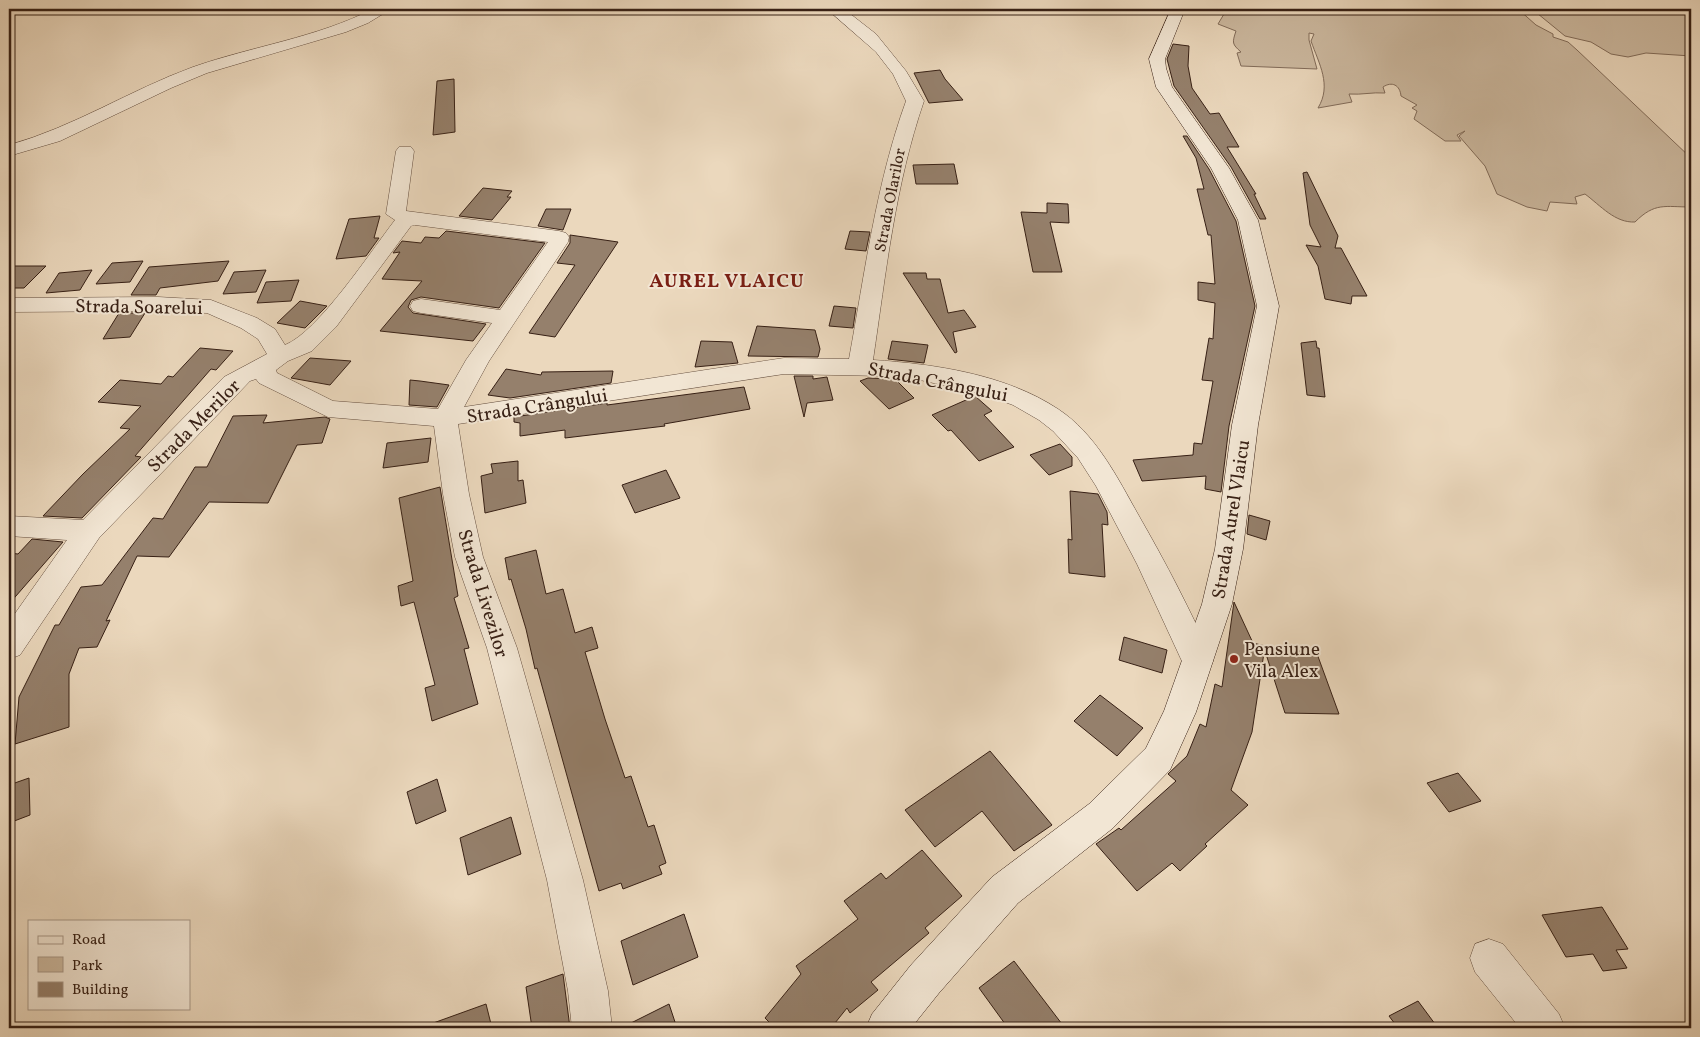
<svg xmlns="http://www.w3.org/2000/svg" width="1700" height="1037" font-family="Vollkorn,serif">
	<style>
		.green { fill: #ccb9a0; stroke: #826c5a }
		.building { fill: #95806c; stroke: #372015 }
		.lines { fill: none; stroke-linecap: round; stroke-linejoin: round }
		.street-casing { stroke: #644e3f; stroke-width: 1 }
		.secondary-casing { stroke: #372015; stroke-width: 1 }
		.street { fill: #f2e6d4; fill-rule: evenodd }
		.secondary { fill: #f2e6d4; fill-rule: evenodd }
		.poi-dot { fill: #8f2418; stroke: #f2e6d4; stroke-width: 2 }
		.labels { text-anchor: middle; stroke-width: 4; stroke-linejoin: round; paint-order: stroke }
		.far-street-label { font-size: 16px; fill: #372015; stroke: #f2e6d4 }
		.street-label { font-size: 19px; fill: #372015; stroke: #f2e6d4 }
		.poi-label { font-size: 19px; fill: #372015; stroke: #f2e6d4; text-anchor: start }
		.far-district-label { font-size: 20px; font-weight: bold; letter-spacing: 1px; fill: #7a1f14; stroke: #f2e6d4 }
	</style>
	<rect width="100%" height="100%" fill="#ebd8bd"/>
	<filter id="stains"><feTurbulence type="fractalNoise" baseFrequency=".004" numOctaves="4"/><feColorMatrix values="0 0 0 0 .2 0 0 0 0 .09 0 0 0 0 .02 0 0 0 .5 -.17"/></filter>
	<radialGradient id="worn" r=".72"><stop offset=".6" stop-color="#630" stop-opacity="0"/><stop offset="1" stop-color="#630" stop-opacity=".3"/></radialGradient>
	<path class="green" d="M1227,9H1518L1536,25L1553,34V37L1568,42L1577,50L1691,158V207C1665,207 1655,202 1635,222C1615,223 1601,206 1585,194L1575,197L1577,204L1550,202L1547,211L1527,207L1497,194L1485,166L1459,136L1465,131L1457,135L1461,141H1445L1414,119L1417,111L1412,108L1417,105L1401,96C1400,85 1392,81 1383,87L1385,93C1372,92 1362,95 1349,94L1352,102L1318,108C1332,85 1319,64 1311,41L1314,34L1309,33V40L1317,69L1241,66L1237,53L1241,52C1232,44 1232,43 1236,31L1218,24Z
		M1532,9H1691V56L1646,53L1628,57L1611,54L1591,42L1565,36Z"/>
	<path class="building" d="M1173,44L1189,46L1188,66L1192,88L1210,114L1219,113L1239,147H1227L1256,194H1254L1266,219H1260L1231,167L1174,86L1167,59Z
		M940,70L945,79L963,100L929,103L914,73Z
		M454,79L455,132L433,135L437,81Z
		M1183,136H1187L1209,169L1236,221L1255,306L1229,426L1221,492L1205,489L1206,476L1142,481L1133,460L1193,455L1194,443L1202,444L1213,381L1202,380L1209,338L1213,339L1215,303L1198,300V282L1215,284L1211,235H1208L1197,189H1204L1196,158Z
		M954,164L958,184H916L913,165Z
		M1307,172L1338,236L1335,248H1341L1367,296H1352L1351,304L1325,299L1318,266L1306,245L1321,247L1310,225L1303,173Z
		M483,188L512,191L507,197H511L492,220L459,216Z
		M1047,203L1068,204L1069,223L1050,222L1062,272H1033L1021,212L1047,213Z
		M546,209H571L563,230L538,226Z
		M380,216L374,238H379L366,256L336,259L349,219Z
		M446,231L545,243L499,308L421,297L411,300L408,307L413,313L486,324L473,341L380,331L422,281L382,279L400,252L393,253L402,241L421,243L425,237L439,238Z
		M850,231L870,232L866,251L845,249Z
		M570,235L618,242L555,337L529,333L575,265L557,263L570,243Z
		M143,261L130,282L96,284L112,263Z
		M229,261L218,281L160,288L156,295H131L149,267Z
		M9,266H46L24,288H9Z
		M92,270L80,290L46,293L59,273Z
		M266,270L256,292L223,294L234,272Z
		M903,273H926L927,279H940L948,313L964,310L976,327L953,332L957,352L955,353Z
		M299,280L291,301L257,303L266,282Z
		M300,301L327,306L305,328L277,323Z
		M834,306L856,308L853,328L829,326Z
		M119,313H145L130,337L103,339Z
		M757,326L815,330L820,349L818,357L748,356Z
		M701,341L732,342L738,363L695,367Z
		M892,341L928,345L924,363L888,359Z
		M1316,341L1317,348H1319L1325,397L1307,395L1301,343Z
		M200,348L233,351L216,370L211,369L135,456L141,457L82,518L43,516L83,474L130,429L120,428L141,406L98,402L120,380L161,384L168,376L173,377Z
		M310,358L351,361L330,385L291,378Z
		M506,369L541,375L542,372L613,371L611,383L510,398L488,395Z
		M794,376H813V379L827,377L833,400L807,403L804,417Z
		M868,378L895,379L914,398L889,409L860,381Z
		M410,380L420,381L449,385L437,407L409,405Z
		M744,387L750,409L664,424L665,426L565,438V430L520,436V423L514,422V417L607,403V405Z
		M975,396L992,411L984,415L1014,447L979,461L951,430L948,431L932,415Z
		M267,415L263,423L325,417L330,419L322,443L297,445L268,503L209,502L169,557L137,556L106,621L110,620L97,647L79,648L69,674V727L15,744L19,697L55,625H59L81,587L102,585L153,518L163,519L195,467H207L233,416Z
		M431,438L428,462L383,468L387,443Z
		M1060,444L1072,457V466L1049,475L1030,455Z
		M518,461V481L523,480L526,503L485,513L481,476L493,473L491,464Z
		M666,470L680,498L635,513L622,485Z
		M440,487L458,596L454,598L469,648L464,649L478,704L432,721L425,688L435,685L414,602L401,606L398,586L413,581L399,498Z
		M1070,491L1098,494L1107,512L1108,525L1102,524L1105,577L1069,573L1068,539L1072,540Z
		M1249,515L1270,521L1266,540L1247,534Z
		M32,539L63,542L9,604V553L18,554Z
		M536,550L546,594L563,589L575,633L592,627L598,648L585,652L605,719L625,778L631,776L648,827L654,825L666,863L659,866L662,874L623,889L621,883L599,891L537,668L535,669L526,629L511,579L509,580L505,558Z
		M1234,602L1253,643L1265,646L1252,732L1231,790L1248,805L1205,844L1207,846L1180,871L1172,863L1137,891L1096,844L1119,828L1121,830L1176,781L1168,774L1187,756L1200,724L1206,727L1215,684L1222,687Z
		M1124,637L1167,650L1162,673L1119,660Z
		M1265,651H1316L1339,714L1285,713Z
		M1100,695L1143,728L1117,756L1074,721Z
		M990,751L1052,825L1014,851L982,811L935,847L905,810Z
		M1458,773L1481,801L1449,812L1427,783Z
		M29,778L30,815L9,823V785Z
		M437,779L446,811L416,824L407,792Z
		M511,817L521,854L468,875L460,838Z
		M922,850L962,896L925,928L929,933L871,982L878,990L850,1013L847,1008L831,1028H775L765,1018L801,974L796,966L858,919L844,901L881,873L886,879Z
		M1602,907L1628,949L1616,950L1627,968L1603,971L1593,954L1566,957L1542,915Z
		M684,914L698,957L633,985L621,941Z
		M1014,961L1065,1028H1008L979,988Z
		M563,974L570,1028H532L526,987Z
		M1418,1001L1438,1028H1398L1389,1016Z
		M486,1004L492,1028H425V1026Z
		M669,1004L677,1028H621Z"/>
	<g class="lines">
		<g class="street-casing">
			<path id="street" d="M373,9H391L368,23L346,32L207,73L171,88L60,141L9,156V145C74,127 130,90 193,67C253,46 316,38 373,9Z
				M827,9H844L876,34L906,71L924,101C895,185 886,273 873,360C934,364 1005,374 1058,409C1096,434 1117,477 1139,516C1166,563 1191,611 1213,661L1208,670L1197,674L1186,670L1137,564L1096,486L1078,458L1053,431L1039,420L1013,405L983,394L920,380L884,376L784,374L458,424L469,494L483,557L517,648L583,880L608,991L612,1028H572L568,991L547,880L487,648L455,557L443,494L434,426L328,417L259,383L256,379L250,381L99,538L20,655L9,659V622L67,540L9,536V516L83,520L224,377L267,354L258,339L241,328L207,313L158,311L9,312V298L158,297L211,300L257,318L275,329L285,345C318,332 371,251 395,220L386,214L396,151L399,147H411L414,151L406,211L559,231L566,233L569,237L568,242L489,361L464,407L784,358L849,359C865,272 876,184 906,101L893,74L876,52ZM415,225L548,242L500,310L421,299L413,301L410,306L413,311L421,313L492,323L466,360L438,409L333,401L277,373L276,370L288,361L312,351L336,327L411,226Z
				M1489,939L1503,944L1559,1014L1565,1028H1520L1475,972L1470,958L1475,944Z"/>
		</g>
		<g class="secondary-casing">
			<path id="secondary" d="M1171,9H1185L1165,59L1166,68L1172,87L1229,168L1258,220L1279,306L1258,425L1243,549L1232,604L1196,712L1170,770L1113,828L1018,903L939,993L911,1028H866L872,1014L911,965L992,877L1089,804L1146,748L1164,711L1202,604L1215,549L1232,425L1257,306L1238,220L1211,168L1156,87L1149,59Z"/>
		</g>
		<use href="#street" class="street"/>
		<use href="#secondary" class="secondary"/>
	</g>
	<circle class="poi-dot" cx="1234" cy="659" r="5"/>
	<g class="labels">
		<g class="far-street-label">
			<text transform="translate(889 200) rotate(-79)" y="6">Strada Olarilor</text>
		</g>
		<g class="street-label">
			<text transform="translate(139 306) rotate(1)" y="7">Strada Soarelui</text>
			<text transform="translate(938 381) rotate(11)" y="7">Strada Crângului</text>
			<text transform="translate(537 405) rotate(-9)" y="7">Strada Crângului</text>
			<text transform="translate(193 425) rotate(-45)" y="7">Strada Merilor</text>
			<text transform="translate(1230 519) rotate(-81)" y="7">Strada Aurel Vlaicu</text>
			<text transform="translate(484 593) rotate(73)" y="7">Strada Livezilor</text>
		</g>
		<g class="poi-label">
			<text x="1244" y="655">Pensiune<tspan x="1244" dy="22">Vila Alex</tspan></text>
		</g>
		<g class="far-district-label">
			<text x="727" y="287">AUREL VLAICU</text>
		</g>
	</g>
	<rect width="1700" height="1037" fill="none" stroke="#ebd8bd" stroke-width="30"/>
	<rect x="10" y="10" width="1680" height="1017" fill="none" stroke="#372015" stroke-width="2.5"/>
	<rect x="15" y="15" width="1670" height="1007" fill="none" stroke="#372015"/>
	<rect x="28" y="920" width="162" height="90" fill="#f2e6d4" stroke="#a79788"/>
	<rect x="38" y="936" width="25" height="8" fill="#f2e6d4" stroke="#a79788"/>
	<text x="72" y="944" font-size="15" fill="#372015">Road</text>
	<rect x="38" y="957" width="25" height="15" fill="#ccb9a0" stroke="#a79788"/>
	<text x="72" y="970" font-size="15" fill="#372015">Park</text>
	<rect x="38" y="982" width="25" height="15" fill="#95806c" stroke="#a79788"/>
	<text x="72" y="994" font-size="15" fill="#372015">Building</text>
	<rect width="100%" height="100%" filter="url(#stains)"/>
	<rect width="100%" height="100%" fill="url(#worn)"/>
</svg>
